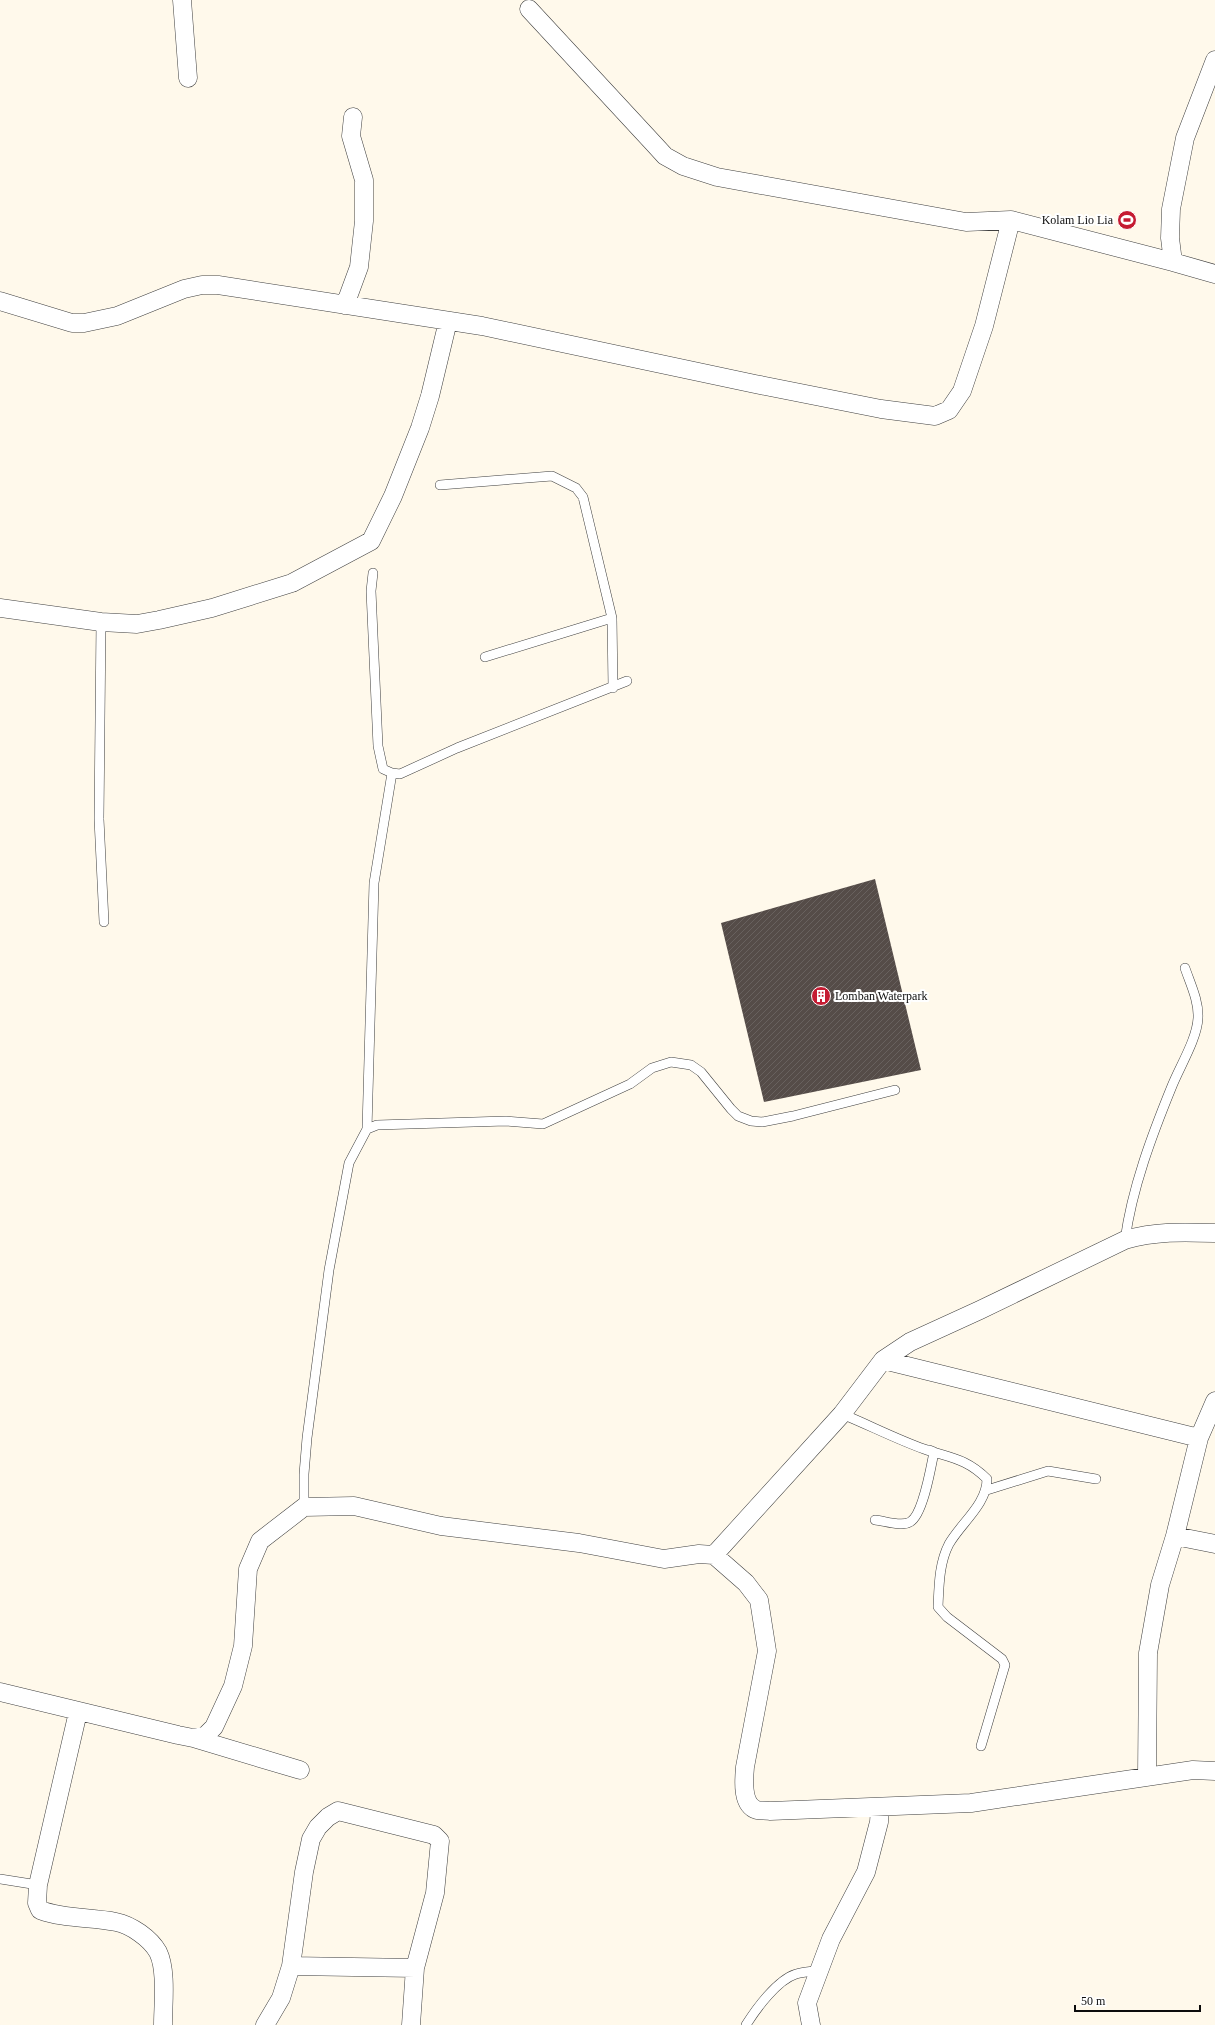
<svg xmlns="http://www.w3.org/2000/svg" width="1215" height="2025" font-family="Georgia,serif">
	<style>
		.building { fill: url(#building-hatch) }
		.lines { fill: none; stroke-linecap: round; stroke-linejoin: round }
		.service-casing { stroke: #3f3f3f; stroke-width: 10 }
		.minor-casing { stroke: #3f3f3f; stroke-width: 19 }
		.service { stroke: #fff; stroke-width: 9 }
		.minor { stroke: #fff; stroke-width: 18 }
		.labels { text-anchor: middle; stroke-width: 4; stroke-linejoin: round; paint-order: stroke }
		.poi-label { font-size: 12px; fill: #0c0c0c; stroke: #fff; text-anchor: end }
	</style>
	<defs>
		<pattern id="building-hatch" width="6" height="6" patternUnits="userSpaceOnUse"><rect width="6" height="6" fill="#554c48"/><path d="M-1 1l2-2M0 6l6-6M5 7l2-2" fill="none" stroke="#68615e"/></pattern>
	</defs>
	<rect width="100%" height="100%" fill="#fff9eb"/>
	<path class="building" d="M875,879L921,1070L764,1102L721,923Z"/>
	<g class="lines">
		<g class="service-casing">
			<path id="service" d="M440,485L552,476L576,488L583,497L612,618L613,688
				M373,573L371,591L378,746L383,769L392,773L400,774L457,748L627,681
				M101,622L99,819L104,922
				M485,657L612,618
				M367,1129L374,883L392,773
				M1125,1240C1132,1188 1152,1135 1172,1086C1180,1066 1197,1039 1198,1018C1199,1001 1190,983 1185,968
				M842,1414C869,1425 896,1439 924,1449C950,1458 966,1458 987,1479C987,1504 961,1523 949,1544C939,1563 939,1586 938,1607L947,1617L1002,1659L1005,1665L981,1746
				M987,1490L1048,1471L1096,1479
				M304,1507V1474L307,1438L329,1270L349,1163L367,1129L377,1125L506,1121L543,1124L630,1084L652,1068L671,1062L691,1065L701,1072L731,1109L738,1116L751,1121L762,1122L793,1116L895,1090
				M875,1520C885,1521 901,1527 910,1522C923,1515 931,1467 934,1452L929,1450
				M0,1879L38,1885
				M746,2025C756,2009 777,1980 796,1974C803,1972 813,1971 821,1970"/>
		</g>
		<g class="minor-casing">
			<path id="minor" d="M182,0L188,78
				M529,9L654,144L665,156L683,166L717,177L966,222L1011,220L1173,262
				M1215,60L1185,138L1171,209L1170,238L1173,262L1215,274
				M0,301L72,323H84L117,316L184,289L202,285H218L482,326L755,384L881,409L935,416L949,410L962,391L984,326L1011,220
				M345,305L359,267L364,221V180L351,136L353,117
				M0,608L101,622L137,624L159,620L212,608L292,583L371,541L393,496L420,428L430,396L448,321
				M883,1360L1199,1438
				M1175,1536L1215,1544
				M714,1555L746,1583L759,1600L767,1651L745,1767C744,1779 741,1805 757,1810C761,1811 765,1810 770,1811L971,1803L1193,1770L1215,1771
				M0,1692L178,1735L193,1738L205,1736L214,1727L233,1686L243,1646L248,1569L260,1541L304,1507L354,1506L441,1526L579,1543L664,1559L699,1554L714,1555L842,1414L883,1360L910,1342L980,1310L1125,1240C1155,1231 1184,1232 1215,1233
				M78,1712L38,1885L37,1903L40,1910C64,1919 91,1917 116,1922C131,1925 150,1938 158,1952C167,1970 163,2005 163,2025
				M193,1738L300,1770
				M1147,1777L1148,1653L1160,1585L1175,1536L1199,1438L1215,1401
				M291,1966L415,1968
				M265,2025L281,1998L291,1966L304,1872L311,1839L318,1827L328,1817L338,1811L434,1835L440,1841L435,1893L415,1968L411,2025
				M811,2025L807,2003L831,1939L866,1872L879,1822L880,1808"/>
		</g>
		<use href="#service" class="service"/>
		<use href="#minor" class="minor"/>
	</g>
	<defs>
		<g id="stadium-disc" transform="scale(1)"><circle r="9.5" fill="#c51b32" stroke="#fff"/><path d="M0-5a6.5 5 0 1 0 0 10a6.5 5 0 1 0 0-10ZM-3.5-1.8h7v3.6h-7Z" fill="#fff"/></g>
		<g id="building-disc" transform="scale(1)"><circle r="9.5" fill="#c51b32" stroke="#fff"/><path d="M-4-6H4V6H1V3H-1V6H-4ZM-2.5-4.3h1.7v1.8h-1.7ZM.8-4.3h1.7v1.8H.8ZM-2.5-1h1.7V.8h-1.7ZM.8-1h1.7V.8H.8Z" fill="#fff"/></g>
	</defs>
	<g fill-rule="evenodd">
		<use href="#stadium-disc" x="1127" y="220"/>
		<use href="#building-disc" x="821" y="996"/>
	</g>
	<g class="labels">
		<g class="poi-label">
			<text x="1113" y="224">Kolam Lio Lia</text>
			<text x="835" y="1000" text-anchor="start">Lomban Waterpark</text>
		</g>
	</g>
	<path d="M1075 2005v6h125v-6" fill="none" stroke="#0c0c0c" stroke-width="2"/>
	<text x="1081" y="2005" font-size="12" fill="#0c0c0c" stroke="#ffffff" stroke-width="3" paint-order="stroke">50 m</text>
</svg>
